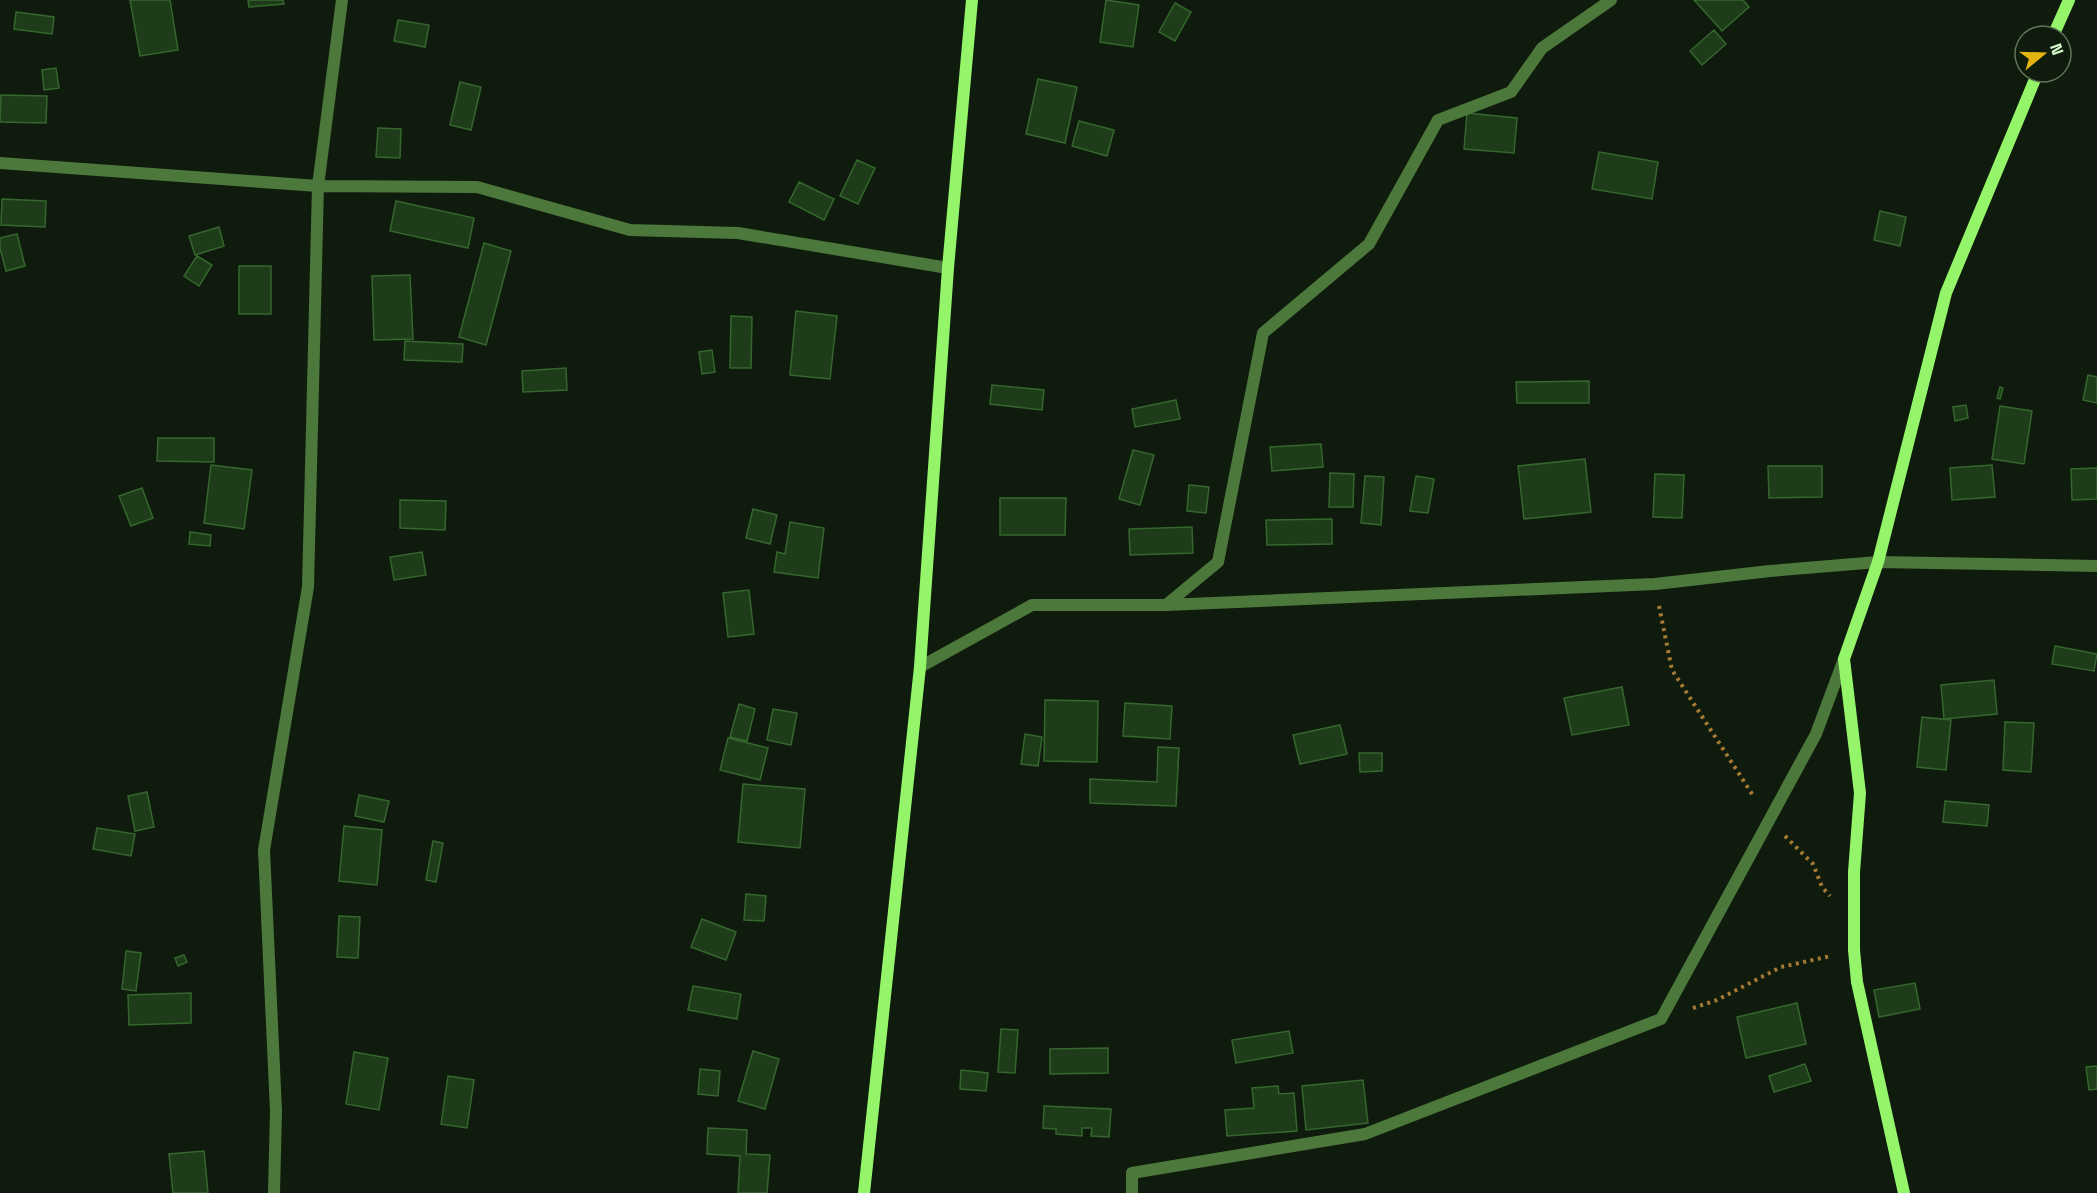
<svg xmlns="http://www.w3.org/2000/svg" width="2097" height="1193" font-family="'Space Grotesk',sans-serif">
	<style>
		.building { fill: #1f3c1a; stroke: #35662e; stroke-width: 1.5 }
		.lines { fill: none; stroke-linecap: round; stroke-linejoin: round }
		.path { stroke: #a67a35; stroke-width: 4; stroke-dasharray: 3 4.5; stroke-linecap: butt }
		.street { stroke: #4d783b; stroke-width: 12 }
		.secondary { stroke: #94f56a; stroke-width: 12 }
	</style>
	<rect width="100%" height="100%" fill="#0f1c0d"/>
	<path class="building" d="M130,0H170L178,50L140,56Z
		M248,0H283L284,4L249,7Z
		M1106,0L1139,5L1133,47L1100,42Z
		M1694,0H1743L1749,7L1722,31Z
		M1175,3L1191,12L1175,41L1159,32Z
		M16,12L54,17L52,34L14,29Z
		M398,20L429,25L425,47L394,41Z
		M1714,30L1726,44L1702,65L1690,51Z
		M56,68L59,88L44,90L42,70Z
		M1038,79L1077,87L1065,143L1026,134Z
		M460,82L481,87L471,130L450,125Z
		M1,95L47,96L46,123L0,122Z
		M1467,113L1517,118L1514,153L1464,149Z
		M1079,121L1114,130L1107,156L1072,146Z
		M378,128L401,129L400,158L376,157Z
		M1599,152L1658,162L1652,199L1592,189Z
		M857,160L875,168L858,204L840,196Z
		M799,182L834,199L824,220L789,202Z
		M2,199L46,201L45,227L1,225Z
		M396,201L474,218L468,248L390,231Z
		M1880,211L1906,217L1900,246L1874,240Z
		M219,227L224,246L195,255L189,236Z
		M17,234L25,266L6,271L0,248V238Z
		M484,243L511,251L486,345L459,337Z
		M197,256L212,265L199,286L184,276Z
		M239,266H271V314H239Z
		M410,275L413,339L374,340L372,276Z
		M796,311L837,316L830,379L790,375Z
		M731,316L752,317L751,368H730Z
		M405,341L463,344L462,362L404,360Z
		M712,350L715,372L702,374L699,352Z
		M566,368L567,390L523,392L522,371Z
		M2088,375L2097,377V403L2083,400Z
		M1589,381V403H1517L1516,382Z
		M992,385L1044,390L1042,410L990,404Z
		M2000,387L2003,388L2000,399L1997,398Z
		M1176,400L1180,419L1135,427L1132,409Z
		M1966,405L1968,418L1955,421L1953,407Z
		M2000,406L2032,411L2024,464L1992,459Z
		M158,438H214V462L157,461Z
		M1321,444L1323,467L1272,471L1270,447Z
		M1133,450L1154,455L1140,505L1119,499Z
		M1585,459L1591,512L1524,519L1518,466Z
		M211,465L252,470L244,529L204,523Z
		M1992,465L1995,497L1952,500L1950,468Z
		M1768,466H1822V497L1769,498Z
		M2097,468V499L2072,500L2071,469Z
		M1330,473L1354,474L1353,507H1329Z
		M1655,474L1684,475L1682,518L1653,517Z
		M1365,476L1384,477L1381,525L1361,523Z
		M1416,476L1434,479L1428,513L1410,511Z
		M1189,485L1209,487L1206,513L1187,511Z
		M142,488L153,518L131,526L119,496Z
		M1000,498H1066L1065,535H1000Z
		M400,500L446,501L445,530L400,528Z
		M753,509L777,515L770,544L746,538Z
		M1332,519V544L1267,545L1266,520Z
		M790,522L824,528L818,578L774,572L777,552L785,554Z
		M1192,527L1193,553L1130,555L1129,529Z
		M190,532L211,535L210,546L189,544Z
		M422,552L426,575L394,580L390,557Z
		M749,590L754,634L728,637L723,593Z
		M2055,646L2097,654L2094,671L2052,664Z
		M1994,680L1997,714L1944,719L1941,685Z
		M1622,687L1629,725L1572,735L1564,698Z
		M1045,700L1098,701L1097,762L1044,761Z
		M1125,703L1172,706L1170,739L1123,736Z
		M739,704L755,709L747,741L730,737Z
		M773,709L797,713L791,745L767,740Z
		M1922,717L1951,720L1946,770L1917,767Z
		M2005,722L2034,723L2031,772L2003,770Z
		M1340,725L1347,754L1300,764L1293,735Z
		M1025,734L1042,737L1038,766L1021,764Z
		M728,738L768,748L760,780L720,770Z
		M1158,747L1179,748L1176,806L1090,803V779L1157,782Z
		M1359,753H1382V771L1360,772Z
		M743,784L805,789L800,848L738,842Z
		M147,792L154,827L135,831L128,796Z
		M359,795L389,801L384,822L355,816Z
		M1945,801L1989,805L1987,826L1943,822Z
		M344,826L382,830L377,885L339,881Z
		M97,828L135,834L131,856L93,849Z
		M433,841L443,843L436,882L426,880Z
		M746,894L766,896L764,921L744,920Z
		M339,916L360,917L358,958L337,957Z
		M702,919L736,932L726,960L691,947Z
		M126,951L141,953L136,991L122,989Z
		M184,955L187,962L178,966L175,958Z
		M1915,983L1920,1009L1879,1017L1874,990Z
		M693,986L741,994L737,1019L688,1010Z
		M191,993V1023L129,1025L128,995Z
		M1797,1003L1806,1044L1746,1058L1737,1017Z
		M1001,1029L1018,1030L1015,1073L998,1072Z
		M1289,1031L1293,1053L1236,1063L1232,1040Z
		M1108,1048V1073L1050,1074V1049Z
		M753,1051L779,1059L765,1109L738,1101Z
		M354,1052L388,1058L379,1110L346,1104Z
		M1805,1064L1811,1081L1774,1092L1769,1076Z
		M2097,1066V1089L2089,1090L2086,1067Z
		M700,1069L720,1071L718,1096L698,1094Z
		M961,1070L988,1073L986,1091L960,1089Z
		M448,1076L474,1080L467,1128L441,1124Z
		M1363,1080L1368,1123L1306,1130L1302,1086Z
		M1278,1086L1279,1094L1294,1093L1297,1131L1227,1136L1225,1110L1254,1108L1252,1088Z
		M1044,1106L1111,1109L1109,1137L1091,1136L1092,1128H1082V1136L1056,1134V1129L1043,1128Z
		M708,1128L747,1130L746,1154L770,1155L767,1193H738L740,1156L707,1154Z
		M204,1151L208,1193H173L169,1154Z"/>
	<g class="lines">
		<path class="path" d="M1659,606L1672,670L1754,797
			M1785,836L1813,864L1822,887L1830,896
			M1693,1008L1717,1000L1781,967L1831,956"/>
		<path class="street" d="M0,163L318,186L477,187L630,230L738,233L948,268
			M1166,605L1218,562L1263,333L1369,244L1438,120L1511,92L1542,48L1611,0
			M920,667L1032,605H1166L1655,584L1770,571L1878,562L2097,566
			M274,1193L276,1111L264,850L308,587L318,186L342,0
			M1132,1193V1173L1365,1134L1661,1019L1816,734L1844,659"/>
		<path class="secondary" d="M2053,36L2069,0
			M864,1193L920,667L948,268L972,0
			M1904,1193L1857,982L1854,950V872L1860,793L1844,659L1878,562L1946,293L2038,72"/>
	</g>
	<g transform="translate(2043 54) rotate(71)"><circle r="28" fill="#0f1c0d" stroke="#5f7559" stroke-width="1.5"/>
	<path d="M0-4.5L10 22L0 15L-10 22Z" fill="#e3b310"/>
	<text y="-9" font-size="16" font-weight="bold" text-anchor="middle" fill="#d6fbcc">N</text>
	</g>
</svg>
